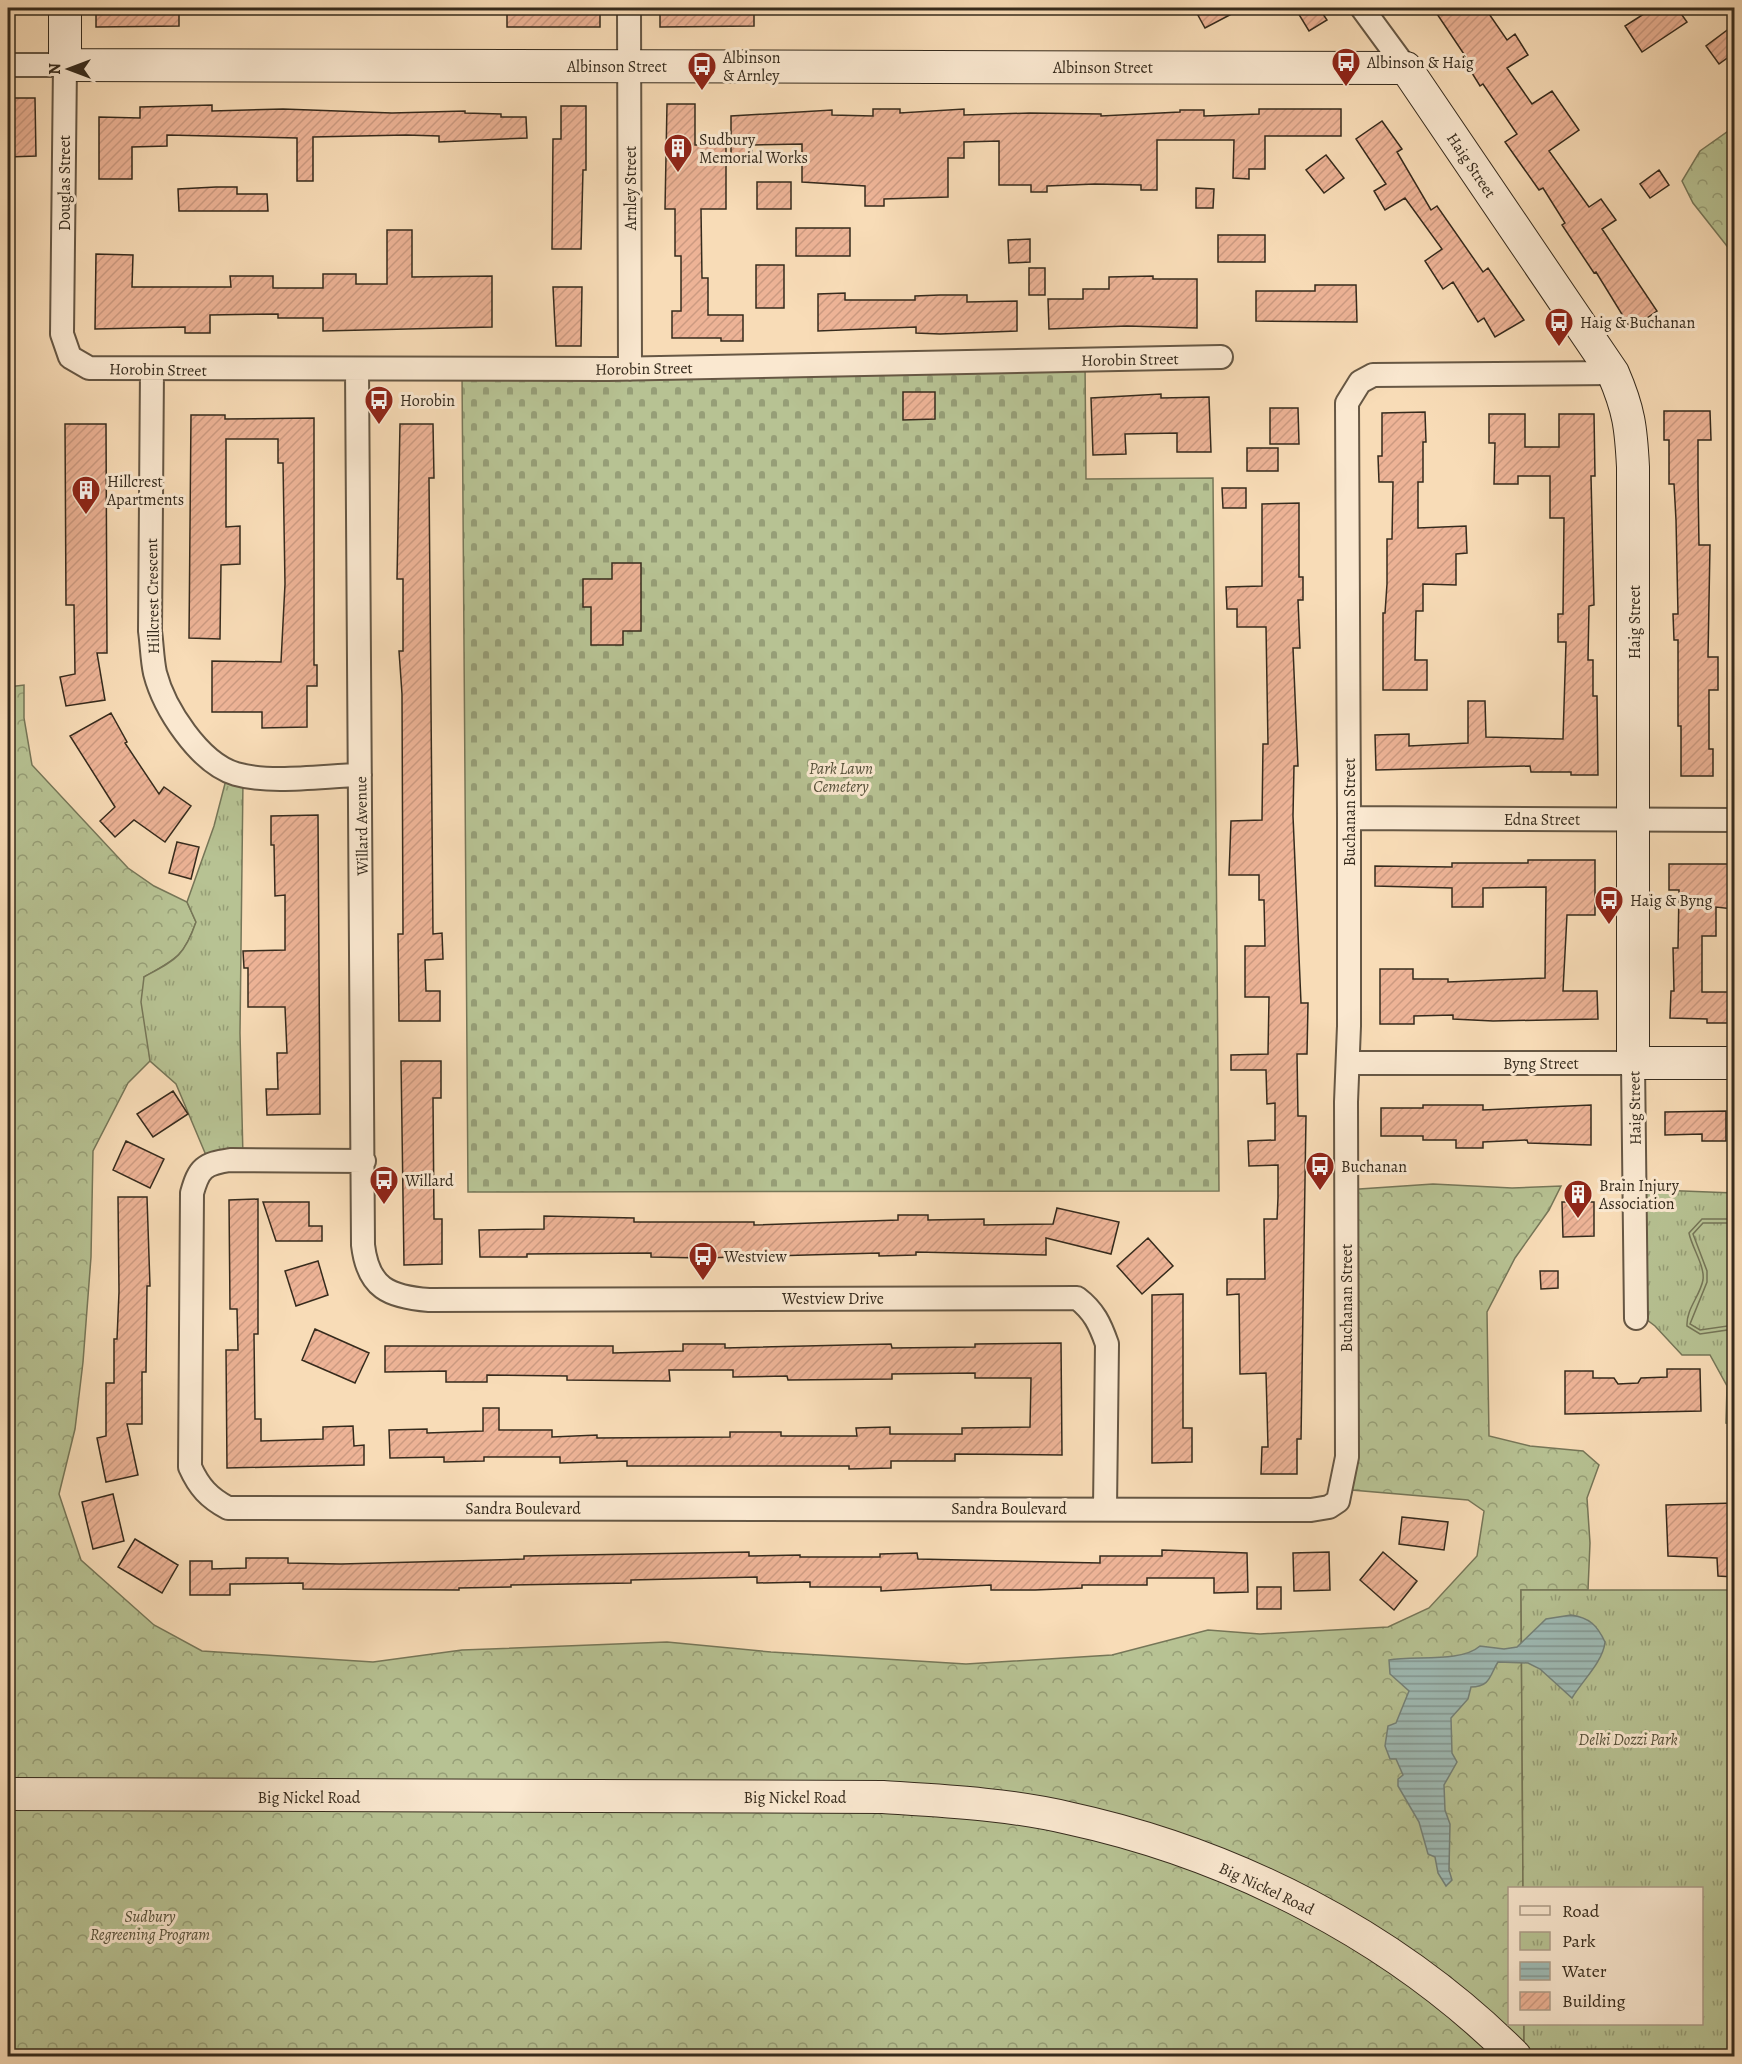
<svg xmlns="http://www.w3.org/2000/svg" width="1742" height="2064" font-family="Alegreya,serif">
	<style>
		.forest { fill: url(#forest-crowns); stroke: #767658; stroke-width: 1.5 }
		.cemetery { fill: url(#cemetery-stones); stroke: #767658; stroke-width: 1.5 }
		.park { fill: url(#park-tufts); stroke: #767658; stroke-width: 1.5 }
		.pitch { fill: #b7c293; stroke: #767658; stroke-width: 1.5 }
		.water { fill: url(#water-rules); stroke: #748178; stroke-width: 1.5 }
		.building { fill: url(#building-hatch); stroke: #362b1d; stroke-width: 1.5 }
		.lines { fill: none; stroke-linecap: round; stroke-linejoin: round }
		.street-casing { stroke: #665744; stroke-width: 26 }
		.secondary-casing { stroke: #362b1d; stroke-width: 34 }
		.street { stroke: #fae8d0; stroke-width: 22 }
		.secondary { stroke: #fae8d0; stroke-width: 32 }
		.labels { text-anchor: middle; stroke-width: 6; stroke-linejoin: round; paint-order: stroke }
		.poi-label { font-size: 16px; fill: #362b1d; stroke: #fae8d0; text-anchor: start }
		.street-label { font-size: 16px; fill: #362b1d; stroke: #fae8d0 }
		.park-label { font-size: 16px; font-style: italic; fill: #56513a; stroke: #fae8d0 }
	</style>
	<defs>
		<pattern id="forest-crowns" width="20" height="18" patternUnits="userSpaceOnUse" patternTransform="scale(1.5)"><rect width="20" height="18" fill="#b7c293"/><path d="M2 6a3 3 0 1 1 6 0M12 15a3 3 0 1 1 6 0" fill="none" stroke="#969e77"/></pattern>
		<pattern id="cemetery-stones" width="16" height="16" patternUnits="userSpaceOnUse" patternTransform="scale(1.5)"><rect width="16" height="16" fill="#b7c293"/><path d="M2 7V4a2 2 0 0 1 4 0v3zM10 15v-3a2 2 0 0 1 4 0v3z" fill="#969e77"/></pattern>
		<pattern id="park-tufts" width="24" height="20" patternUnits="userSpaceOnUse" patternTransform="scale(1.5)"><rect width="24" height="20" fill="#b7c293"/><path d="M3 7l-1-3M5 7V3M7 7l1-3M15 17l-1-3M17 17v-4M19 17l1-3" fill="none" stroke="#969e77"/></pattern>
		<pattern id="water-rules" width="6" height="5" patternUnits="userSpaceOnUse" patternTransform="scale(1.5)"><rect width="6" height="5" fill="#9ebab4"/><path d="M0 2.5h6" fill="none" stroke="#829792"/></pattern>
		<pattern id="building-hatch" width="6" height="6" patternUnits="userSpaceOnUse" patternTransform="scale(1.5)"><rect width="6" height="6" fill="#edb396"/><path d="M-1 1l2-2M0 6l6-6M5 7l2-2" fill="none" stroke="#cc9a81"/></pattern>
	</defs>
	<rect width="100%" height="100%" fill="#f8dcb7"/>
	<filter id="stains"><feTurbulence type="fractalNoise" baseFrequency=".00333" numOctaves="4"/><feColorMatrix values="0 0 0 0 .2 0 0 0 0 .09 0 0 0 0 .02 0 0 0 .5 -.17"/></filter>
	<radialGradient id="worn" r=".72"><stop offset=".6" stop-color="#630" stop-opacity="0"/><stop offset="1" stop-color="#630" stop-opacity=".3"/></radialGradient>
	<path class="forest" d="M1734,127V255L1693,203L1682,181L1700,151Z
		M24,685V718L32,765L128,868L154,886L187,902L196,922C184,957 175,960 144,977L150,1061L128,1083L93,1151L91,1257L83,1362L75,1429L59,1494L81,1560L154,1625L202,1651L373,1662L462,1650L667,1642L771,1652L966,1664L1112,1655L1208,1630L1260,1634L1388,1627L1429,1608L1477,1556L1484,1511L1468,1500L1340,1489L1345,1190L1433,1184L1512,1188L1561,1186L1549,1210L1515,1258L1487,1312L1489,1436L1530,1446L1583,1451L1599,1465L1587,1498L1590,1543L1588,1590H1521L1523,1888H1510V2024H1524V2056H8V687Z"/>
	<path class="cemetery" d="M1085,362L1086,479L1213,478L1219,1191L468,1192L462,371Z"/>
	<path class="park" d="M228,772L243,779L240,1033L243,1157L208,1160L176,1084L150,1061L141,1002L144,977C175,960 184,957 196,922L187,902L214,826Z
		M1632,1189L1734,1193V1424L1726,1423L1727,1386L1710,1355H1682L1655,1326L1642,1316Z
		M1521,1590H1734V2056H1524V2024H1702V1888H1523Z"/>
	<path class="pitch" d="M1702,1219H1734V1223H1703L1693,1234L1707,1271V1282L1690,1324L1700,1330L1734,1325V1329L1700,1334L1687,1326C1686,1309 1700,1296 1703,1280C1705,1266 1692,1248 1689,1233Z"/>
	<path class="water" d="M1571,1615C1590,1618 1597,1625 1605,1642C1603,1662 1582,1681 1572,1698L1540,1669L1528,1663L1498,1662C1490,1674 1491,1687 1471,1687L1468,1699L1451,1718L1452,1753L1457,1762L1444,1785L1445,1810L1450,1824L1449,1870L1452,1880L1446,1886L1438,1873L1435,1857L1428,1854L1419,1822L1398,1786V1779L1403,1775L1396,1759H1390L1385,1746L1388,1726L1396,1723L1409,1691L1390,1674L1389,1660C1413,1655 1461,1663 1480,1646L1504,1649L1517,1647L1546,1619Z"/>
	<path class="building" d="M96,8H179V26L96,27Z
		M507,8H600V27H507Z
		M660,8H754V26L660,27Z
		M1194,8H1243L1205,28Z
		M1295,8H1319L1327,20L1309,31Z
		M1433,8H1485L1507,40L1515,34L1528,55L1507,68L1532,104L1552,91L1579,130L1549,151L1589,207L1601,199L1616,220L1602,229L1657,311L1631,329L1596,272L1594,273L1562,225L1565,223L1543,188L1539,190L1505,142L1517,134L1483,84L1480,86L1467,65L1470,63Z
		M1653,8H1677L1687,22L1642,52L1625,26Z
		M1734,25V53L1719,64L1706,46Z
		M8,98H35L36,156L8,157Z
		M667,104H695V145H726V209H701L702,278H708V315H743V341H721V338H672V311H681V256H675V209H665Z
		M212,105V111L283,109L392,113L465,111V113L501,114V117H526L527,138L439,142V136L406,135L313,137V181H297V138L167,135V146L132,147V179H99V117L140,118V107Z
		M561,106H586V170H583L581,249H552L553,139H561Z
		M873,109H900V113L964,109V115L1030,113L1101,114V116L1180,112V110H1204V116L1259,114V109H1341V136H1265V169H1249V179L1233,178L1234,140H1157V190H1141V185L1095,184L1047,186V192H1031V185H999V141L964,142V158H948V197L884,199V206H865V186L802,182V144L752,145V157H731V116L832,110V115L873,116Z
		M1382,121L1402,149L1397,152L1431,210L1437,206L1483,272L1488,268L1524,320L1495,337L1484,318L1478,322L1453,282L1443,289L1425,261L1442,249L1405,198L1385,210L1374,191L1386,184L1356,139Z
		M1326,155L1344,178L1324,193L1306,170Z
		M1659,170L1669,185L1650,198L1640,184Z
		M757,182H791V209H757Z
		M216,187H237V194H267L268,211H179L178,189Z
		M1196,188L1214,189L1213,208H1196Z
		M796,228H850V256H796Z
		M387,230H412V277L492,276V327L323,331V318H278V314L210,315V333H185V327L95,329L96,254L133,255L132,287H231L230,276H273V288H323V274H356V284H387Z
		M1218,235H1265V262H1218Z
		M1030,239V262L1009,263L1008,240Z
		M756,265H784V308H756Z
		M1029,268H1045V295H1029Z
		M1153,276V279H1197V328L1127,326L1049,329L1048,299H1083V289H1109V277Z
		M1315,285H1356L1357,322L1256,321V291H1315Z
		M553,287H582L581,346H556Z
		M845,293V300H915V296L940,295H967V302L1017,301V331L940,334L916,333V327L818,331V294Z
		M903,392H935V419L903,420Z
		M1161,394V398L1209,397L1211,452H1177V433L1125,434L1126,454L1093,455L1091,398Z
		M1270,408H1298L1299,444H1270Z
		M1664,411H1710L1711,440H1698V484L1699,545H1710L1708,657H1718V690H1709V749H1713V776H1681V726H1678V640H1674L1673,614H1678L1676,520L1674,484H1669V440H1664Z
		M1425,412L1426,442H1423V482H1418V528L1466,526L1467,553L1456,554V585L1423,584V611H1416L1415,660H1427V690H1383V613H1385L1387,584V539H1392L1393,482H1379L1378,456H1382V413Z
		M1489,414H1525V447H1559V414H1594L1595,476H1591L1594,605L1589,606L1588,660H1593V696H1597L1598,775H1571V772H1531L1530,766L1376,770L1375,735L1409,734V746L1468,743V701H1485L1486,737L1563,739L1566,642H1558V614H1563L1564,518H1550V476H1518V484H1494L1495,443H1489Z
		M191,415H225V419L314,418V665H317V686H307V727L262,728V712H212V661L281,662L285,584L283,463H278V439H226V527L240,526V564L221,565L220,639L189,638Z
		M65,424H106L107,653H97L105,700L66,706L60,677L75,674L74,605H66Z
		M400,424H433L434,478H429L433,934L442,933L443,959L425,960L426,991H440V1021H399L398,934H403L402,694L399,651H403V579H397Z
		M1247,448H1278V471H1247Z
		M1222,488H1246V508H1223Z
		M1299,503V577H1303V600H1298L1300,648H1293L1298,766H1294L1293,816L1301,1003H1308L1307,1054H1297L1298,1116H1306L1301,1439H1297V1474H1261L1262,1447H1268L1266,1373L1240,1374L1239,1294L1227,1295V1279H1265L1264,1219H1277L1278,1198V1165L1249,1166L1248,1141L1275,1140V1103L1267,1104L1266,1070H1231V1055L1268,1054L1269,997H1245V946H1265L1264,900H1259V875H1229L1231,821L1262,820L1263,744H1268L1266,627H1237V609H1227L1226,587L1262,586V504Z
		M612,563H641V631H623V645H591V607H583V579H612Z
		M111,713L127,742L125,743L159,794L164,787L191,806L165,842L134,820L115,837L100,821L115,807L70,736Z
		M318,815L320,1114L267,1115L266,1089H278L277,1053H287L285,1007H248V968H244L243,951L285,950V895L275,896L274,845H271V816Z
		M177,842L199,847L191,879L169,873Z
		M1528,860H1595V915H1567L1563,991H1597L1598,1019L1493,1021L1453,1019V1015L1414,1016V1024H1380V969H1413V979H1448V982L1545,978L1546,887L1483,888V907H1452V888L1375,886V866L1452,867V863H1528Z
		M1669,864H1733V909L1716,907V936H1702V992H1734V1023H1707V1019L1670,1018L1671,991H1674L1673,948H1678L1679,890H1669Z
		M401,1061H441V1098H433L434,1219H442V1264L404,1265Z
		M173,1091L188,1114L153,1137L137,1114Z
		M1423,1105H1483V1110L1591,1105V1145L1528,1143L1527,1140L1483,1142V1148H1456V1140H1423V1136H1381V1108H1423Z
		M1726,1111V1141H1702V1134L1665,1135V1112Z
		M126,1141L164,1159L150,1188L113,1170Z
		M118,1197H147L150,1286H147L146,1372H142V1424H127L138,1475L106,1482L97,1438L106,1436V1383H114V1339H117L119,1292Z
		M258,1199V1334H254L255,1419H261V1441L323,1439V1427L353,1426L354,1446L364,1445V1465L227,1468L226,1350H238L237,1309H230L229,1200Z
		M263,1202H309V1226H322V1241H276Z
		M1562,1202H1594V1236L1563,1237Z
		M1057,1208L1119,1222L1111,1254L1046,1238V1255L916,1252V1255L879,1256V1253L702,1258L651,1257V1253L527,1254V1257H480L479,1230L544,1229V1216L634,1218V1222H754V1225L898,1220V1215H928V1220L984,1219V1225L1053,1224Z
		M1148,1238L1173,1266L1142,1294L1117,1266Z
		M318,1261L328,1295L296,1306L285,1271Z
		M1540,1271H1558V1288L1541,1289Z
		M1183,1294V1428H1192V1462L1152,1463V1295Z
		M315,1329L369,1353L355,1383L302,1360Z
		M1061,1343L1062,1455L955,1454V1461H891V1468L849,1469V1466H627V1461L560,1463V1457H484V1461L444,1462V1457L390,1458L389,1430L427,1429V1433L483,1431V1408H499V1430H552V1437L597,1435V1438L730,1437V1432H781V1436H857L856,1428L890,1427V1434H962V1428L1030,1427L1031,1378H975V1373L892,1374V1379L788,1380L787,1376L733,1377V1370H669L670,1381L567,1380V1376L487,1375V1382H446V1371L385,1372V1346H613V1353L683,1351V1344H725V1348L891,1344L892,1348L975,1347V1344Z
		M1667,1369H1700L1701,1411L1565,1414V1371H1593V1378H1614L1618,1384L1638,1383L1641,1378L1667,1377Z
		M113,1494L124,1541L93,1549L82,1502Z
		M1734,1503V1577L1718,1576L1717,1558L1668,1556L1666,1505Z
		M1402,1517L1448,1522L1444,1550L1399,1544Z
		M135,1539L178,1565L162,1593L118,1567Z
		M1162,1550L1247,1553L1248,1592L1214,1593V1578H1147V1585H1082V1588L1035,1590H991V1585L881,1591V1587H810V1582L757,1583V1577L631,1580V1583L511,1585V1587L459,1588V1590L303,1589V1583L230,1584V1595H190V1561H212V1569L246,1568V1558H288V1563L341,1564L524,1559V1556L749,1552V1556L800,1555V1557H880V1554L917,1553L918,1559L1100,1563V1556H1162Z
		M1329,1552L1330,1590L1294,1591L1293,1553Z
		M1383,1552L1417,1581L1394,1610L1360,1580Z
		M1257,1587H1281V1609H1257Z"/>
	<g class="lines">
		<g class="street-casing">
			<path id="street" d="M629,8L630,369
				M1362,8L1406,68
				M8,65H65L62,334L70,357L89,368L608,369L1221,357
				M152,369L150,631C152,645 152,659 155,673C164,708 199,763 236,774C271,784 323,776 360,775
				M357,369L363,1245C368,1288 389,1297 429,1300L1077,1298C1094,1311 1100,1324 1107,1344L1105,1508
				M1349,818L1734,820
				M1348,1063H1633L1636,1318
				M364,1161L230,1160C204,1164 199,1168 192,1193L190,1467C199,1487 209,1498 228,1508L1311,1510L1329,1507L1338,1501L1347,1457L1346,1102L1349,1026V818L1347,403L1360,382L1373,375L1613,373"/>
		</g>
		<g class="secondary-casing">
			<path id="secondary" d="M65,8V65L1406,68L1613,373C1629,410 1631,428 1633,467V1063H1734
				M8,1794L883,1797C945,1801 1008,1804 1068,1818C1234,1854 1395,1936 1515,2056"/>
		</g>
		<use href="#street" class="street"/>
		<use href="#secondary" class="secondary"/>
	</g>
	<defs>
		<g id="bus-pin" transform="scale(1.5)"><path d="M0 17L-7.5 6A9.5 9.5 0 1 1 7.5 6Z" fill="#8f2418" stroke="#fae8d0"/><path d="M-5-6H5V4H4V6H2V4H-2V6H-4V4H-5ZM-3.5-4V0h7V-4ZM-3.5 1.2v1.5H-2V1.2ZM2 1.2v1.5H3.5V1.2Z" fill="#fff"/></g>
		<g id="building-pin" transform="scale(1.5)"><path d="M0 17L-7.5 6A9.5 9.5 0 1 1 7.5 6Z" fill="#8f2418" stroke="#fae8d0"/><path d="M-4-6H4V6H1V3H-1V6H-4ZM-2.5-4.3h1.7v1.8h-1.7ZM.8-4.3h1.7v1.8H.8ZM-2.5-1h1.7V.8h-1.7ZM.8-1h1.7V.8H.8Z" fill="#fff"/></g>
	</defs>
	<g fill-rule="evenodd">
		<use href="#bus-pin" x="1346" y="62"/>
		<use href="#bus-pin" x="702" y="66"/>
		<use href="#building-pin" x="678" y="148"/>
		<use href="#bus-pin" x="1559" y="322"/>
		<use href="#bus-pin" x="379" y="400"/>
		<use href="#building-pin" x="86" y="490"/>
		<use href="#bus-pin" x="1609" y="900"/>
		<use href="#bus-pin" x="1320" y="1166"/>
		<use href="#bus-pin" x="384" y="1180"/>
		<use href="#building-pin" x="1578" y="1194"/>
		<use href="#bus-pin" x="703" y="1256"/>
	</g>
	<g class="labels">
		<g class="poi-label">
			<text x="723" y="63">Albinson<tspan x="723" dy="18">&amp; Arnley</tspan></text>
			<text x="1367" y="68">Albinson &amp; Haig</text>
			<text x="699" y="145">Sudbury<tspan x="699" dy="18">Memorial Works</tspan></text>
			<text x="1580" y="328">Haig &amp; Buchanan</text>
			<text x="400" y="406">Horobin</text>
			<text x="107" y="487">Hillcrest<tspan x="107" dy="18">Apartments</tspan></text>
			<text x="1630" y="906">Haig &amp; Byng</text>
			<text x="1341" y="1172">Buchanan</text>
			<text x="405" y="1186">Willard</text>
			<text x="1599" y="1191">Brain Injury<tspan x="1599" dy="18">Association</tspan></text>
			<text x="724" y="1262">Westview</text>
		</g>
		<g class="street-label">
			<text x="617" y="72">Albinson Street</text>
			<text x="1103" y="73">Albinson Street</text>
			<text transform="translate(1472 165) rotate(56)" y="6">Haig Street</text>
			<text transform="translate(64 183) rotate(-90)" y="6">Douglas Street</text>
			<text transform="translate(630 188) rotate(-90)" y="6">Arnley Street</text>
			<text transform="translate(1130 359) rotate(-1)" y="6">Horobin Street</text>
			<text transform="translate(644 368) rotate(-1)" y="6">Horobin Street</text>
			<text transform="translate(158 369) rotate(1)" y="6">Horobin Street</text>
			<text transform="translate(152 596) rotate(-91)" y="6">Hillcrest Crescent</text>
			<text transform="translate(1634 622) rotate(-90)" y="6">Haig Street</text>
			<text transform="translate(1349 812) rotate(-90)" y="6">Buchanan Street</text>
			<text x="1542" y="825">Edna Street</text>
			<text transform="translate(361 826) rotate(-91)" y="6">Willard Avenue</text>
			<text x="1541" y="1069">Byng Street</text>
			<text transform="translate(1634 1108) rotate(-91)" y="6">Haig Street</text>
			<text x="833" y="1304">Westview Drive</text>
			<text transform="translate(1346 1298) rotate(-90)" y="6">Buchanan Street</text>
			<text x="523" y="1514">Sandra Boulevard</text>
			<text x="1009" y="1514">Sandra Boulevard</text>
			<text x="309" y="1803">Big Nickel Road</text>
			<text x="795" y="1803">Big Nickel Road</text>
			<text transform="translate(1267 1888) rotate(25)" y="6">Big Nickel Road</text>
		</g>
		<g class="park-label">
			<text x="841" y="774">Park Lawn<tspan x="841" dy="18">Cemetery</tspan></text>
			<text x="1628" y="1745">Delki Dozzi Park</text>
			<text x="150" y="1922">Sudbury<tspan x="150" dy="18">Regreening Program</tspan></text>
		</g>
	</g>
	<rect width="1742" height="2064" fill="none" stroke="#f8dcb7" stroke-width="30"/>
	<rect x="9" y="9" width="1724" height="2046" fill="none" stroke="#362b1d" stroke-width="3"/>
	<rect x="15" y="15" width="1712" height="2034" fill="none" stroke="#362b1d" stroke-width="1.5"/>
	<rect x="1508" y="1887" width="195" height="138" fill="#fae8d0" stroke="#ac9c88" stroke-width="1.5"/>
	<rect x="1520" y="1906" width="30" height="9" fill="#fae8d0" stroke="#ac9c88" stroke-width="1.5"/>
	<text x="1562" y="1917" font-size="18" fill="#362b1d">Road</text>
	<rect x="1520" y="1932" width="30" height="18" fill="url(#park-tufts)" stroke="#ac9c88" stroke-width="1.5"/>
	<text x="1562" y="1947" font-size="18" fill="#362b1d">Park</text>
	<rect x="1520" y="1962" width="30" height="18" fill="url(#water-rules)" stroke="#ac9c88" stroke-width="1.5"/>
	<text x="1562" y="1977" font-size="18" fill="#362b1d">Water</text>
	<rect x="1520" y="1992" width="30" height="18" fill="url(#building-hatch)" stroke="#ac9c88" stroke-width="1.5"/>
	<text x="1562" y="2007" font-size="18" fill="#362b1d">Building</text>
	<g transform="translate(69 69) rotate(270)" stroke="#fae8d0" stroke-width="4.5" paint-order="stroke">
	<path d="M0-4.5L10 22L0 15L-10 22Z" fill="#362b1d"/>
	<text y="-9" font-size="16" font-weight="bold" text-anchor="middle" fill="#362b1d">N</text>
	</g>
	<rect width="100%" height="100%" filter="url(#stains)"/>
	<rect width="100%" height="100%" fill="url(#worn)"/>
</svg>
